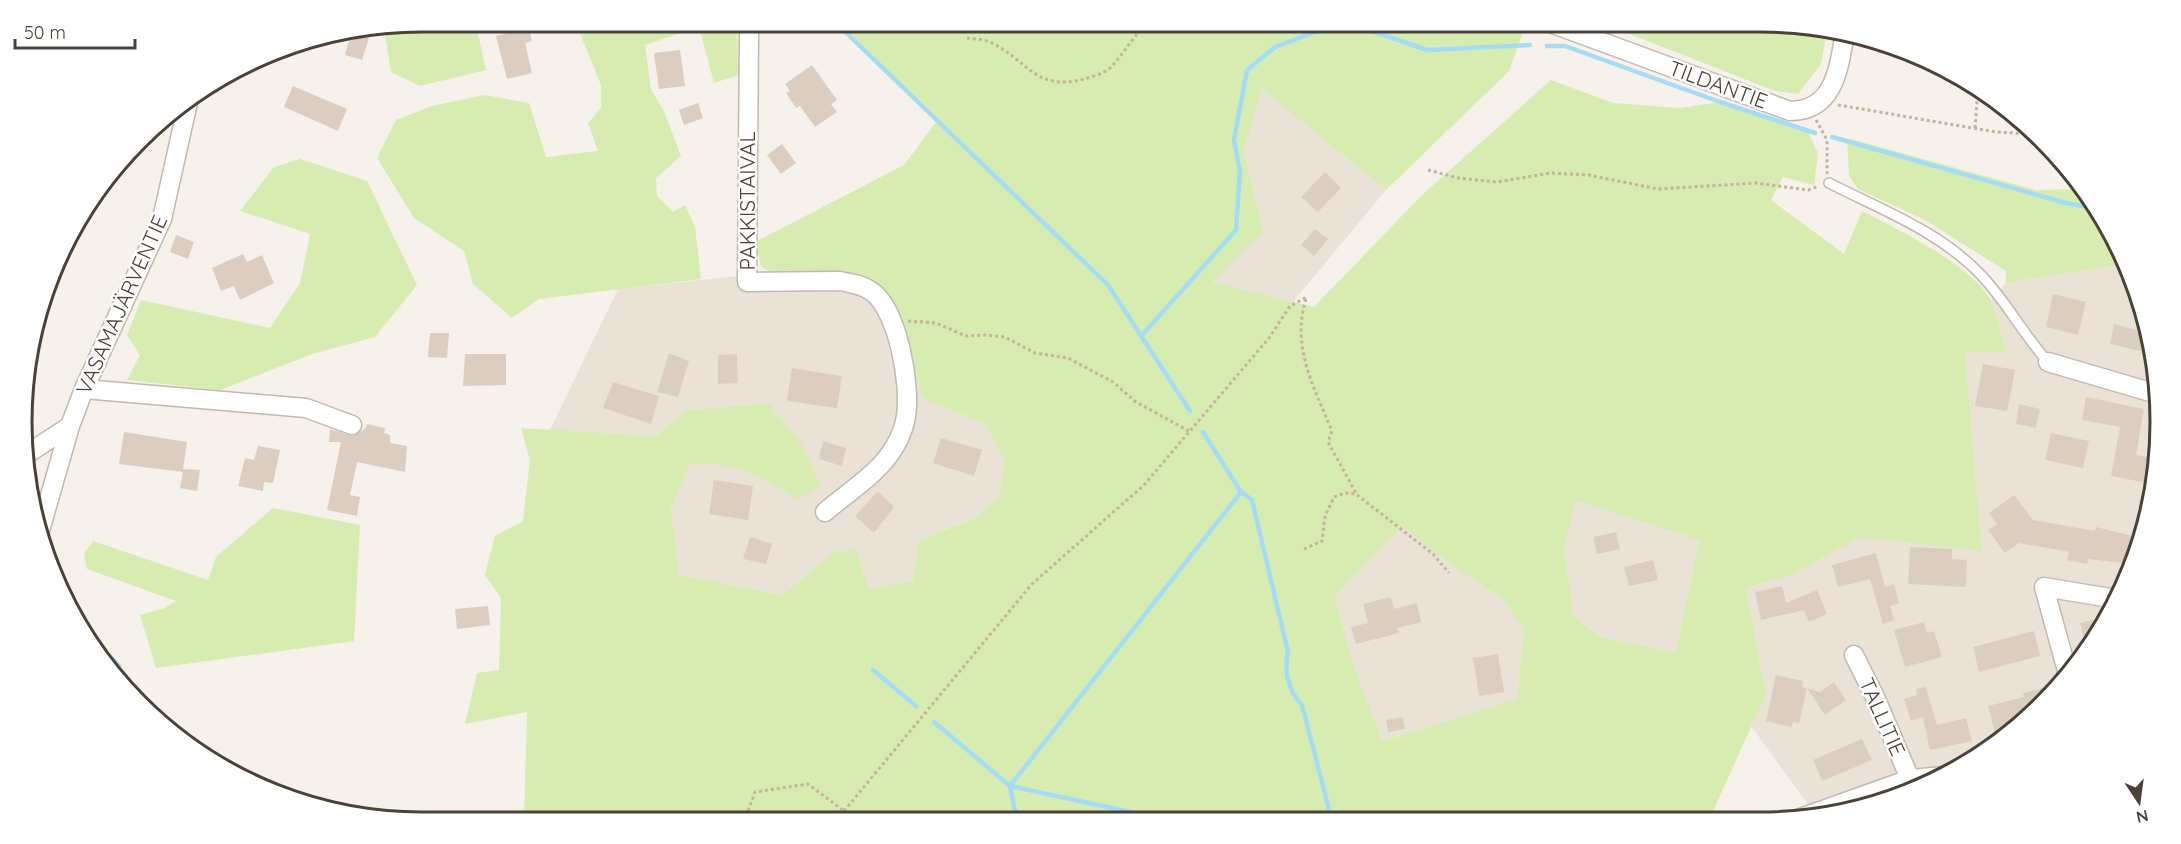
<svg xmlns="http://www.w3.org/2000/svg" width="2181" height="844" font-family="Quicksand,sans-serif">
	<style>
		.residential { fill: #eae2d7 }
		.green { fill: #d7ecb1; fill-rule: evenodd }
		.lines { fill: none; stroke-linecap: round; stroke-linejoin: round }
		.stream { stroke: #a4dcf5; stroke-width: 4.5 }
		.building { fill: #dbcec1 }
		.lane-casing { stroke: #c2b8ab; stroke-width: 12 }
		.street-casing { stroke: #c2b8ab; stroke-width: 21 }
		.path { stroke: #c5b29c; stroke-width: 3; stroke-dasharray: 3 3; stroke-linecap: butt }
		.lane { stroke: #fff; stroke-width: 9 }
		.street { stroke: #fff; stroke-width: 18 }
		.labels { text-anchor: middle; stroke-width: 5; stroke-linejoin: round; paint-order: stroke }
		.street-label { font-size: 21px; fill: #4a4137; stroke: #fff }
		.rim { fill: none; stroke: #4a4137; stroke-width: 3 }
	</style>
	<rect width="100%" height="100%" fill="#f6f1ea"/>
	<path class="residential" d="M1262,88L1386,190L1293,302L1211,282L1263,231L1244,151Z
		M2126,264L2139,293L2157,370L2159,449L2146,526L2106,623L2024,723L1936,782L1815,819L1817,817L1751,726L1766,694L1746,588L1793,574L1860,537L1982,550L1965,352H2005L1991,300L2006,283Z
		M794,270L877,283L905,324L922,398L984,424L1004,459L999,496L976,517L919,540L913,581L869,590L856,550L834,551L783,595L679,575L671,508L690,465L716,463L752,472L797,499L768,403L686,410L656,436L550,430L618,289Z
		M1576,501L1699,540L1676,652L1601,637L1574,617L1564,547Z
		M1402,525L1457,569L1503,599L1524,630L1517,699L1382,741L1351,657L1335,596Z"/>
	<path class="green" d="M422,21H475L486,70L420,86L391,72L385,35L371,29Z
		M575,21H732L737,31L738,75L714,83L699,27L645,45L651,90L663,109L681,156L656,178L657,196L673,212L685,205L695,227L701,279L539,299L512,318L473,284L464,251L414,218L377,158L396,120L432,106L484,95L529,103L546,157L598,151L588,123L601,108V85Z
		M834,21H1527L1509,71L1386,190L1262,89L1244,151L1263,232L1212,282L1314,307L1422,195L1551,80L1613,103L1681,108L1720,102L1806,128L1818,153L1814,185L1783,177L1771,200L1844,254L1862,211C1898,229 1971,265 1990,299C1998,314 2001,335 2006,352H1965L1982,551L1860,537L1793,574L1746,588L1766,694L1709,820L524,823L527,712L465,724L477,673L499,670L501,598L485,575L495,536L523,521L530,460L521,428L656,436L686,410L768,403L801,443L821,486L797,499C758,476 738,461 690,465L671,508L679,575L783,595L834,551L856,550L869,589L913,581L919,540L975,518L999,496L1004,459L984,424L922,398L905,324L877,283L794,270L772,273L761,266L755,242L904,165L937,121ZM1576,501L1699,540L1676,652L1601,637L1574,617L1564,547ZM1402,526L1457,569L1503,599L1524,630L1517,699L1382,741L1351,657L1335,596Z
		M1596,21H1759L1827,30L1821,64L1798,94L1775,91Z
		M1847,138L2036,190L2083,189L2106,222L2126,264L2006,283V271L1925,220L1858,189L1849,176Z
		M300,159L367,181L417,285L375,337L312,354L220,390L127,380L140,355L127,335L141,300L270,328L300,283L310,234L240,211L274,167Z
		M273,508L360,525L354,641L156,668L140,615L165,608L176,601L87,569L84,554L93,541L208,580L216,557Z"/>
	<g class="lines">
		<path class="stream" d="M834,21L1108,285L1190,411
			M1547,46H1565L1720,102L1815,133
			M1832,137L2066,203L2098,209
			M1142,335L1236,230L1240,171L1234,140L1247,70L1275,47L1343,21L1427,50L1530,45
			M1203,432L1241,492L1252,500L1288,652C1284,671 1288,691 1302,705L1332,821
			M81,630L119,666
			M873,670L916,706
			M934,722L1010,786L1172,821
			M1017,822L1010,786L1241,492"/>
	</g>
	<path class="building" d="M527,21L532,41L525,43L532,73L507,79L496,36L508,33L507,26Z
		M351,33L369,38L362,60L345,55Z
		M680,50L685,86L659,89L654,53Z
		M812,65L837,100L831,104L837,112L815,127L800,106L796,108L786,93L790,91L785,84Z
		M293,86L347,109L338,131L284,107Z
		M698,103L703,118L684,125L679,110Z
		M782,144L796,163L781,174L767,155Z
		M1325,172L1341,188L1318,212L1301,197Z
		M1315,229L1328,239L1314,256L1301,245Z
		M176,235L194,242L188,259L170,252Z
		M243,254L247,262L262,255L274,283L240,300L234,286L221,291L212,268Z
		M2053,294L2086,302L2078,335L2046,327Z
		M2141,304L2145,322L2153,354L2110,344L2114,324L2137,330Z
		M430,333H449L447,358L428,357Z
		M669,353L689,361L678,397L657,392Z
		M465,354H506V385L463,386Z
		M737,354L738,383L718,384V355Z
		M1983,364L2015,370L2007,411L1975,406Z
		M792,368L842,376L837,408L787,401Z
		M613,382L659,396L651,424L603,408Z
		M2086,397L2144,409L2136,455L2157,459L2153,484L2111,476L2120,427L2082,420Z
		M2019,404L2040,409L2036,428L2016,424Z
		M367,424L385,428L384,433L390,435V443L407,446L405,472L357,462L350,495L360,497L357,516L327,510L341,442H329L330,429L353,436L366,428Z
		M124,432L187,442L183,469L200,470L197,491L180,488L183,472L119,464Z
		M2051,433L2089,441L2083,468L2045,460Z
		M941,438L982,450L974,476L933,463Z
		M823,441L846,448L842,466L819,459Z
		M258,446L280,450L273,483L264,482L263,491L238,486L245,458L254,460Z
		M714,480L753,486L748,520L709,514Z
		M878,491L894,507L874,533L855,516Z
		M2014,495L2033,520L2095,531L2096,527L2141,538L2130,564L2088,559L2087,564L2067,560L2069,552L2019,543L2005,553L1988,530L1997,524L1989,513Z
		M1616,532L1620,549L1597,554L1593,537Z
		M750,537L772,544L766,564L743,559Z
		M1910,547L1952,549V559L1967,560L1966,587L1908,584Z
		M1876,553L1885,587L1894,584L1899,603L1890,606L1894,620L1883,624L1870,579L1838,587L1832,565Z
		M1653,560L1658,580L1629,586L1624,567Z
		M1782,586L1786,603L1817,590L1827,614L1809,622L1804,610L1761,620L1755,592Z
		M1391,597L1394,609L1417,603L1421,622L1397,628L1399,633L1356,644L1351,627L1368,623L1363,604Z
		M488,606L490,625L457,629L455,609Z
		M2100,618L2102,627L2086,647L2080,623Z
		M1924,622L1927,633L1934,631L1942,657L1905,667L1894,630Z
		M2034,631L2040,656L1979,672L1973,647Z
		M1498,654L1504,692L1479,696L1473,658Z
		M1776,675L1803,681L1802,687L1820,692L1834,682L1846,700L1825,715L1807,688L1799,723L1793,722L1791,727L1766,721Z
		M1926,687L1937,725L1966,718L1972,741L1930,750L1923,717L1911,721L1904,699L1917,695L1916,689Z
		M2043,688L2045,697L2024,723L2007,734L1996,737L1988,706L2024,697L2023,693Z
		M1403,717L1405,729L1388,732L1386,720Z
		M1862,739L1872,760L1822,781L1813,760Z"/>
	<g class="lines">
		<g class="lane-casing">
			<path id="lane" d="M1829,183C1882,210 1939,231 1981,275C2006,301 2023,334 2048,362"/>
		</g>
		<g class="street-casing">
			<path id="street" d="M746,21L749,32L747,282L840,281C851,283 862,285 871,291C898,309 911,385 906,416C905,425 900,438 895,446C880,473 848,492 825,512
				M1545,21L1790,111C1835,111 1839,67 1845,32
				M2048,362L2157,394
				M84,389L306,408L352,425
				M27,454L70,426
				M39,534L70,426L84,389L162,219L189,98
				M1854,655L1876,699L1910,779
				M2067,671L2044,587L2116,599
				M1795,820L1910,779L1945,776"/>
		</g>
		<path class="path" d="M967,38C974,39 983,39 990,42C1028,60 1035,92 1084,79C1094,76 1107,73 1113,65C1125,51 1135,35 1148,21
			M1838,105L1996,132L2035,134
			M1816,120L1827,140V174
			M1975,128L1978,88
			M1428,170L1458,178L1497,182L1550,173L1588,175L1658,189L1756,183L1808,190L1817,187
			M1306,299C1291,347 1314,387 1332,431L1328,442L1356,493
			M908,321L936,323L966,336L985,335L1005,337L1035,353L1068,358L1113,382L1136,402L1189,431
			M1304,549L1322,541L1325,516L1334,497L1345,493L1356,494L1433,554L1449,573
			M844,811L1032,584L1144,485L1269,338L1290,306L1307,297
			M744,822L755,792L808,784L844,811L843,822"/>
		<use href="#lane" class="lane"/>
		<use href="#street" class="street"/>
	</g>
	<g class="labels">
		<g class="street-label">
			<text transform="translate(1718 85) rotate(20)" y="7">TILDANTIE</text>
			<text transform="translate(748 201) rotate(-90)" y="7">PAKKISTAIVAL</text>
			<text transform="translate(122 305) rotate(-66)" y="7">VASAMAJÄRVENTIE</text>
			<text transform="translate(1882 717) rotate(66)" y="7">TALLITIE</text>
		</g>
	</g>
	<path d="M0 0H2181V844H0ZM422 32H1760A390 390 0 0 1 2150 422V422A390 390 0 0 1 1760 812H422A390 390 0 0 1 32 422V422A390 390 0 0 1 422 32Z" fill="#fff" fill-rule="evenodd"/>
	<path class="rim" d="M422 32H1760A390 390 0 0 1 2150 422V422A390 390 0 0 1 1760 812H422A390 390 0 0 1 32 422V422A390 390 0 0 1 422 32Z"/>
	<g transform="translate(2139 802) rotate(167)" stroke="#ffffff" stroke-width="4.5" paint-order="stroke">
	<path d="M0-4.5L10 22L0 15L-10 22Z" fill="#4a4137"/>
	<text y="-9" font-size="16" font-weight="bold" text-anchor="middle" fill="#4a4137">N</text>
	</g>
	<path d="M15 39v9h120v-9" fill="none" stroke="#4a4137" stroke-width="3"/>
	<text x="24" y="39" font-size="18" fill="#4a4137" stroke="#ffffff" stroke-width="4.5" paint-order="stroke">50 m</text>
</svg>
